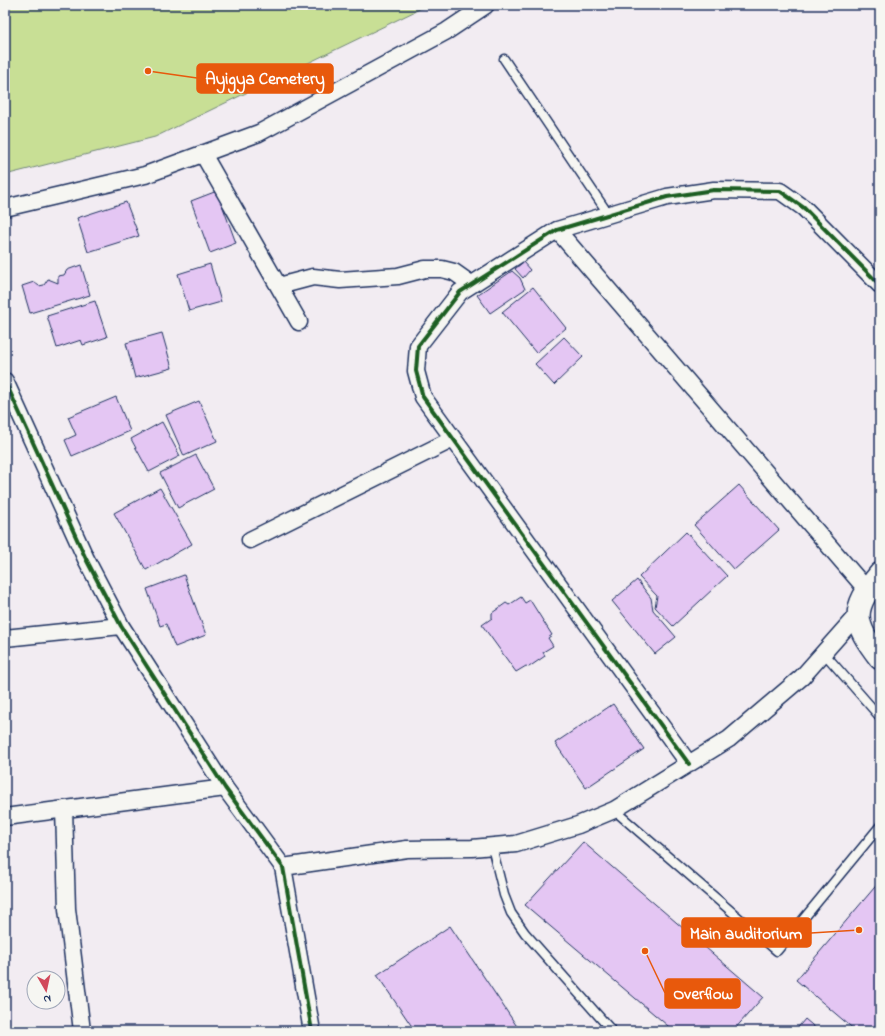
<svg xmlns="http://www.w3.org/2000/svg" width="885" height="1036" font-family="'Indie Flower',sans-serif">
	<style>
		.green { fill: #c8df95; stroke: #72877a }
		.building { fill: #e4c6f3; stroke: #1b2f5e }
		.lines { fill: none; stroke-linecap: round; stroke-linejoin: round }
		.lane-casing { stroke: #1b2f5e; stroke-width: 11 }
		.street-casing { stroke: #1b2f5e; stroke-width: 19 }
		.secondary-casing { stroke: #1b2f5e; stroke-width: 25 }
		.lane { stroke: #f6f6f2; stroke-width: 8 }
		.street { stroke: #f6f6f2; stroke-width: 16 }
		.secondary { stroke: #f6f6f2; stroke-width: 22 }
		.cycleway-casing { stroke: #f6f6f2; stroke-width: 6 }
		.cycleway { stroke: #1b5e20; stroke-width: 4 }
		.leader { fill: none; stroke: #e8590c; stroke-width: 1.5 }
		.callout-dot { fill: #e8590c; stroke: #f6f6f2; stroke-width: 1.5 }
		.callout { fill: #e8590c; stroke: #e8590c; stroke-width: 1.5 }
		.callout-label { font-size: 17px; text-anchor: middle; font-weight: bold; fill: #fff }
	</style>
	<rect width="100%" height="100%" fill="#f2ecf2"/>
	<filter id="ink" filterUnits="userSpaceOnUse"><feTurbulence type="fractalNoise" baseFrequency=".025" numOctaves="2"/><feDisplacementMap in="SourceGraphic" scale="8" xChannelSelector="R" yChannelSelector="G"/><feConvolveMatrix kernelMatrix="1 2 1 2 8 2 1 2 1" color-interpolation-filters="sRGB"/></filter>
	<g filter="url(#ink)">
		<path class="green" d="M5,5H428L155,137L5,175Z"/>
		<path class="building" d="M217,191L236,243L210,253L191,201Z
			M126,202L139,236L88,252L77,218Z
			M523,262L530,270L523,278L515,269Z
			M210,264L221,302L189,311L178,274Z
			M81,265L90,295L30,313L22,286L34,282L39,286L44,285L48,279L58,283V276L64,275L67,270Z
			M512,271L520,278L525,289L490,313L477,295Z
			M533,287L566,328L536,353L502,312Z
			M95,301L107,337L83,345L81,340L57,348L47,316Z
			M162,333L172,368L135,378L126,343Z
			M564,337L583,357L554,385L535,364Z
			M116,397L130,431L72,456L65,440L76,435L68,417Z
			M199,401L217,441L184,456L166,415Z
			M162,422L180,456L149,472L131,439Z
			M196,455L214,489L178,508L160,473Z
			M739,485L779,530L734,570L694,525Z
			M160,488L192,544L146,570L114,513Z
			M686,532L727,576L673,626L655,607L657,596L639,577Z
			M184,575L206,635L175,647L166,624L160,626L147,589Z
			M637,580L651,598L653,610L676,637L655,654L612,601Z
			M521,597L525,603L530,600L552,635L548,638L553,646L543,652L545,656L529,667L526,666L516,672L482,625L492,618V613L506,603L509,605Z
			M613,704L644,749L586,788L555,743Z
			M583,842L763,997L733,1031H674L525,905Z
			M880,881V1031H856L796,980Z
			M450,926L520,1031H415L377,975Z
			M805,1019L819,1031H795Z"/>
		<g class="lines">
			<g class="lane-casing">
				<path id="lane" d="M504,59L609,215
					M824,653L880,717
					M614,810L777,951L880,826
					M492,847L504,895L511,913L525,933L612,1031"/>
			</g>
			<g class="street-casing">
				<path id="street" d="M203,154L299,322
					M5,208L145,175L259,133L447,31L486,5
					M557,230L867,590
					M279,286L313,277L340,280L398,276L425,269H442L454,272L471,284
					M5,381L86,559L121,626L225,788L283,867L312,1031
					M250,540L453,439
					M5,638L121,626
					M689,764L423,397L416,371L418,346L460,292L557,230L667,197L714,190L780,191L804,208L880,285
					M64,809L67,909L82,1031
					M5,817L225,788
					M283,867L407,849L472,848L516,844L578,825L614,810L729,739L802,677L857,615"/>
			</g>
			<g class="secondary-casing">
				<path id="secondary" d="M880,574C850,610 853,623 880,658"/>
			</g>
			<use href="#lane" class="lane"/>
			<use href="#street" class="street"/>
			<use href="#secondary" class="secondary"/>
			<g class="cycleway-casing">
				<path id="cycleway" d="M5,381L86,559L121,626L225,788L283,867L312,1031
					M689,764L423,397L416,371L418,346L460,292L557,230L667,197L714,190L780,191L804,208L880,285"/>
			</g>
			<use href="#cycleway" class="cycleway"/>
		</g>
	</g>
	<path class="leader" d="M148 71L197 78M859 930L811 933M645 951L665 993"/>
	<g class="callout-dot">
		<circle cx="148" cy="71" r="4"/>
		<circle cx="859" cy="930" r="4"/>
		<circle cx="645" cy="951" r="4"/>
	</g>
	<g class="callout">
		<rect x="197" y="64" width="136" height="29" rx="4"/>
		<rect x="682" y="918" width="129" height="29" rx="4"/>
		<rect x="665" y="979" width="75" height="29" rx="4"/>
	</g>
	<g class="callout-label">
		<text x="265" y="84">Ayigya Cemetery</text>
		<text x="746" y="939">Main auditorium</text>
		<text x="703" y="999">Overflow</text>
	</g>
	<rect width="885" height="1036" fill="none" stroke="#f6f6f2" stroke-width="20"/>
	<rect x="10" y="10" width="865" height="1016" fill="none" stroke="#1b2f5e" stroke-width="1.5" filter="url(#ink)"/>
	<g transform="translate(46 990) rotate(171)"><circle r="19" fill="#f6f6f2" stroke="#9ea6b7"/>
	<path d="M0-3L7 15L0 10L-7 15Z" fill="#d1495b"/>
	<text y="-6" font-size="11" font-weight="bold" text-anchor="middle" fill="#1b2f5e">N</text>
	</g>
</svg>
